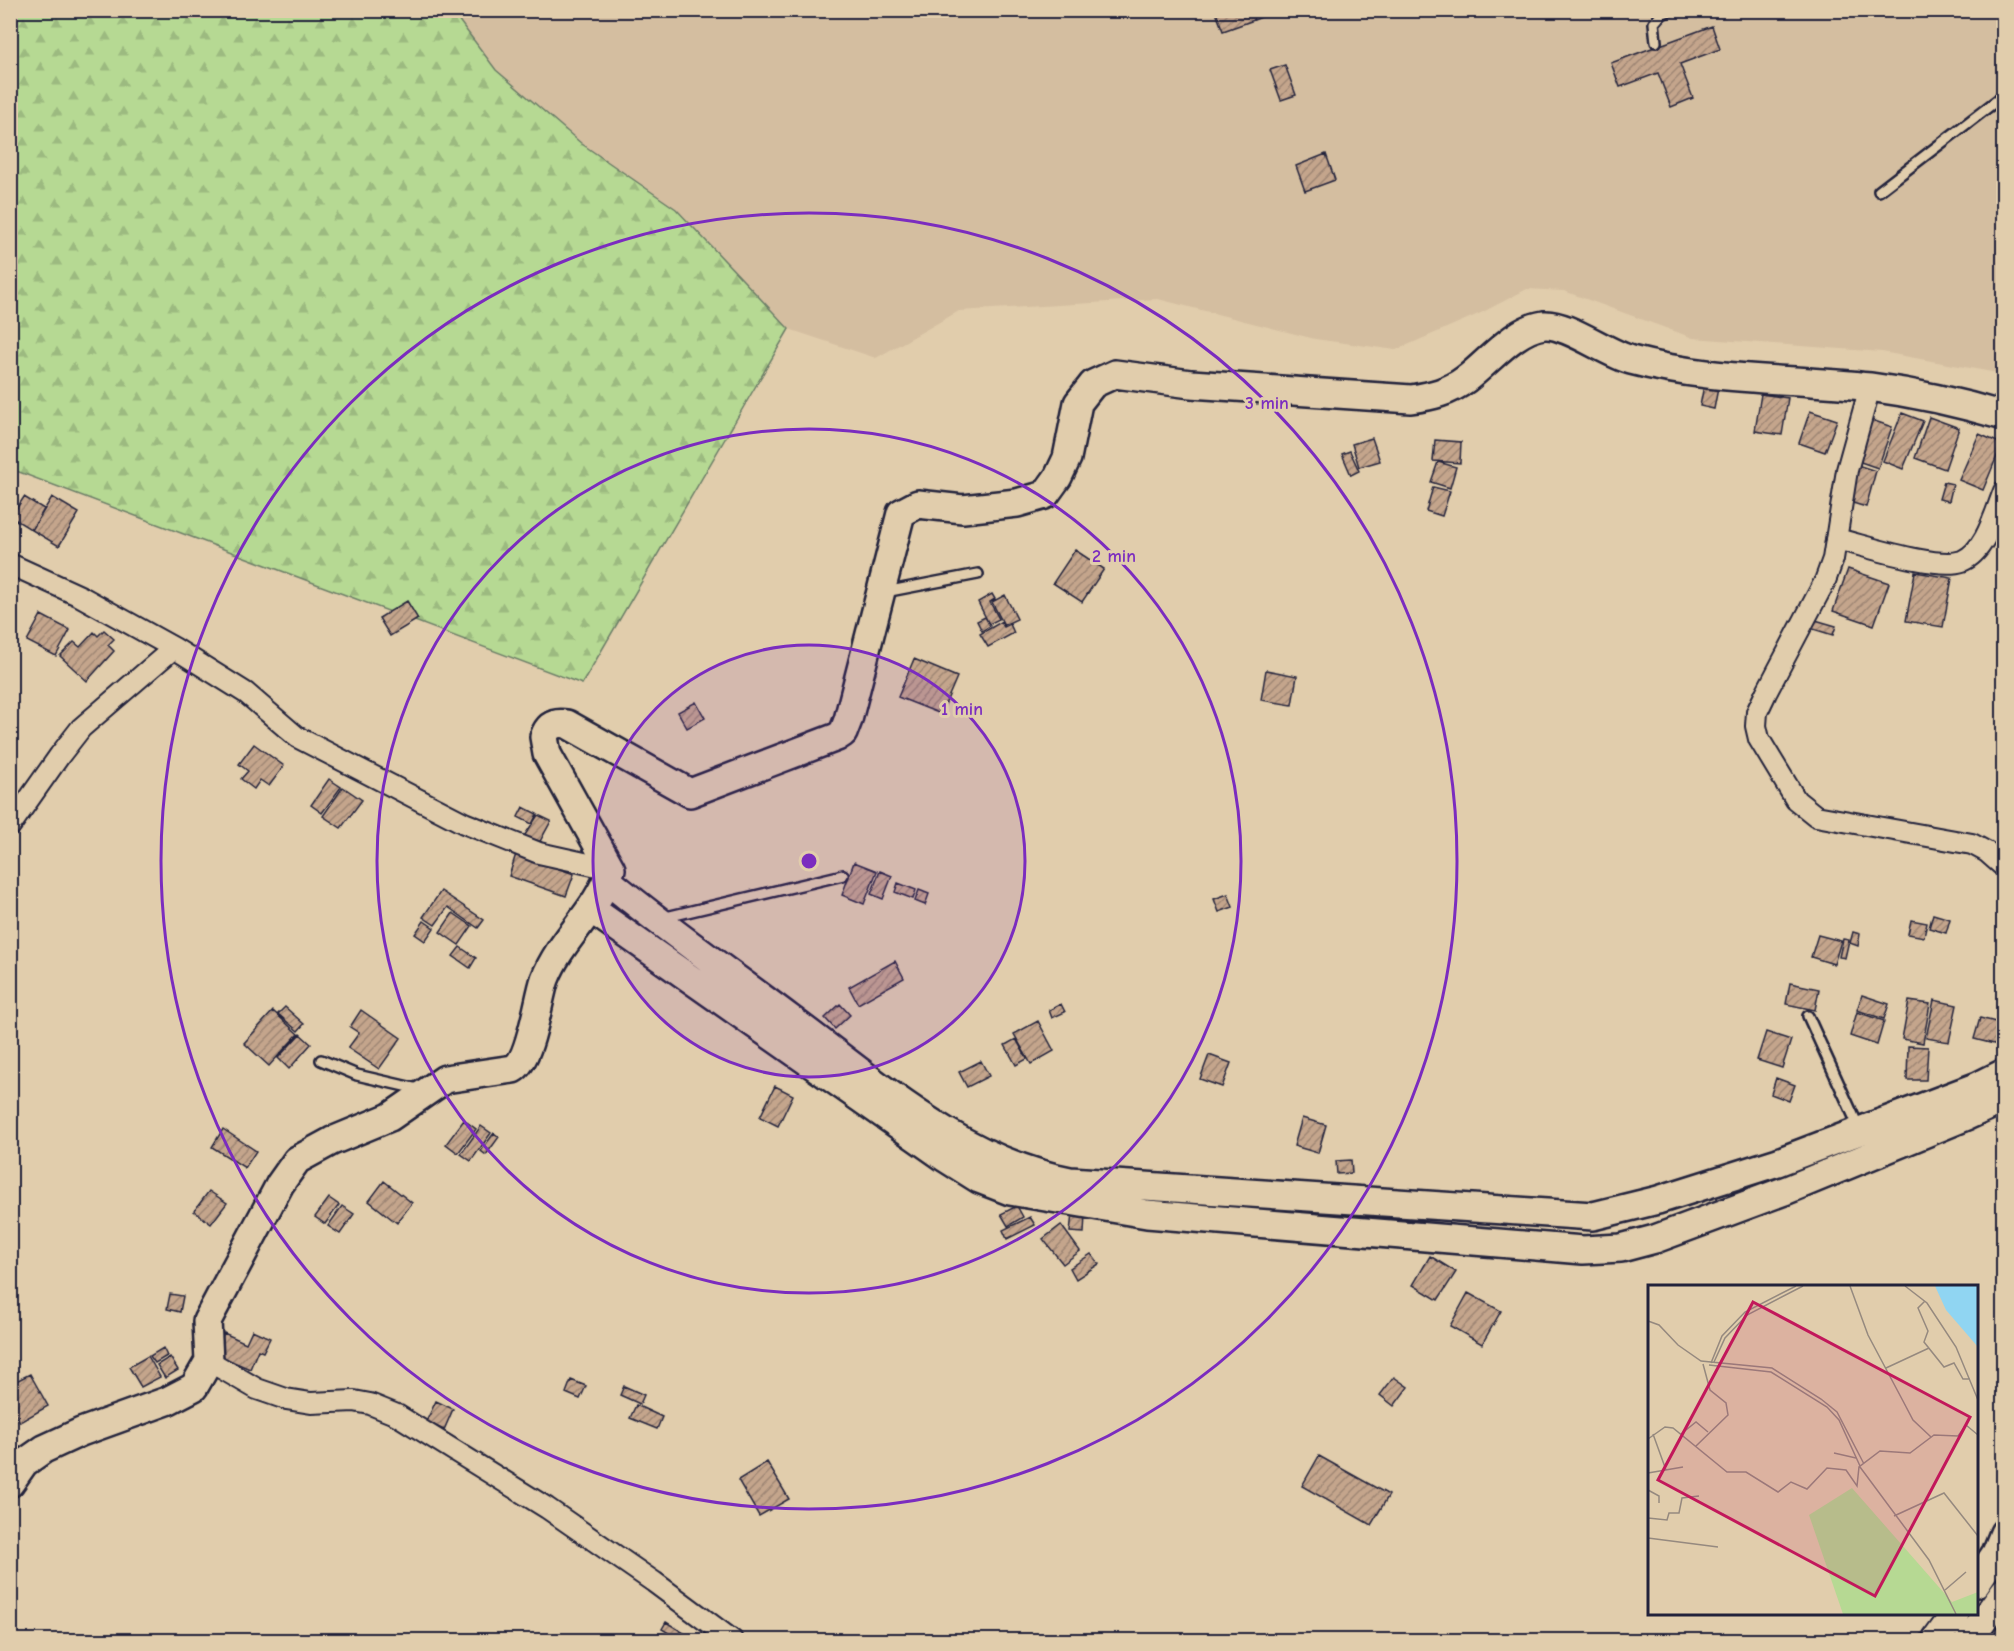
<svg xmlns="http://www.w3.org/2000/svg" width="2014" height="1651" font-family="'Comic Neue',sans-serif">
	<style>
		.built { fill: #d4bea0 }
		.forest { fill: url(#forest-firs); stroke: #6c7e67; stroke-width: 1.5 }
		.building { fill: url(#building-hatch); stroke: #22223b; stroke-width: 1.5 }
		.lines { fill: none; stroke-linecap: round; stroke-linejoin: round }
		.lane-casing { stroke: #22223b; stroke-width: 14 }
		.street-casing { stroke: #22223b; stroke-width: 24 }
		.secondary-casing { stroke: #22223b; stroke-width: 32 }
		.lane { stroke: #e1cdac; stroke-width: 9 }
		.street { stroke: #e1cdac; stroke-width: 20 }
		.secondary { stroke: #e1cdac; stroke-width: 27 }
		.ring { fill: none; stroke: #7b2cbf; stroke-width: 3 }
		.inset-road { fill: none; stroke: #95897f; stroke-width: 1.5 }
		.view { fill: #c2185b; fill-opacity: 0.15; stroke: #c2185b; stroke-width: 3 }
		.inset-edge { fill: none; stroke: #22223b; stroke-width: 3 }
		.centre { fill: #7b2cbf; stroke: #e1cdac; stroke-width: 3 }
		.ring-label { font-size: 18px; text-anchor: middle; font-weight: bold; fill: #7b2cbf; stroke: #e1cdac; stroke-width: 6; stroke-linejoin: round; paint-order: stroke }
	</style>
	<defs>
		<pattern id="forest-firs" width="22" height="20" patternUnits="userSpaceOnUse" patternTransform="scale(1.5)"><rect width="22" height="20" fill="#b6d993"/><path d="M5 1l3.5 6h-7zM16 11l3.5 6h-7z" fill="#9cba80"/></pattern>
		<pattern id="building-hatch" width="6" height="6" patternUnits="userSpaceOnUse" patternTransform="scale(1.5)"><rect width="6" height="6" fill="#c4a58c"/><path d="M-1 1l2-2M0 6l6-6M5 7l2-2" fill="none" stroke="#9f8674"/></pattern>
	</defs>
	<rect width="100%" height="100%" fill="#e1cdac"/>
	<filter id="ink" filterUnits="userSpaceOnUse"><feTurbulence type="fractalNoise" baseFrequency=".0167" numOctaves="2"/><feDisplacementMap in="SourceGraphic" scale="12" xChannelSelector="R" yChannelSelector="G"/><feConvolveMatrix kernelMatrix="1 2 1 2 8 2 1 2 1" color-interpolation-filters="sRGB"/></filter>
	<g filter="url(#ink)">
		<path class="built" d="M452,11H2003V374L1882,352L1693,338L1564,291L1527,289L1483,312L1396,350L1315,339L1158,299L959,311L876,358L789,329L676,209L582,144L496,70Z"/>
		<path class="forest" d="M10,11H452L496,70L582,144L676,209L789,329L582,684L11,469Z"/>
		<path class="building" d="M1215,10H1251L1254,20L1223,31Z
			M1251,10H1279L1254,20Z
			M1712,26L1720,49L1680,64L1693,98L1671,107L1658,73L1620,87L1611,63Z
			M1285,65L1296,95L1281,100L1270,70Z
			M1326,154L1335,180L1305,191L1296,166Z
			M1704,385L1718,388L1714,409L1700,406Z
			M1761,394L1788,398L1782,435L1755,431Z
			M1810,411L1837,420L1825,452L1799,443Z
			M1902,413L1923,421L1903,469L1883,461Z
			M1929,417L1959,428L1945,469L1915,458Z
			M1866,418L1892,427L1878,468L1852,459Z
			M1979,434L2002,444L1983,490L1959,480Z
			M1372,438L1380,461L1359,467L1352,444Z
			M1435,440L1461,442L1460,463L1433,461Z
			M1350,451L1359,471L1351,475L1342,454Z
			M1438,462L1456,467L1450,488L1431,482Z
			M1854,464L1876,471L1866,507L1843,500Z
			M1944,482L1953,484L1949,501L1939,499Z
			M1433,487L1450,491L1442,516L1426,511Z
			M24,497L44,509L32,530L11,517Z
			M52,497L79,513L59,546L32,530Z
			M1075,550L1104,569L1082,602L1053,583Z
			M1848,569L1889,583L1874,625L1833,611Z
			M1915,572L1952,578L1943,627L1906,621Z
			M992,594L995,599L990,602L999,619L989,624L978,602Z
			M1005,595L1017,619L1004,625L992,602Z
			M407,601L418,619L390,636L379,618Z
			M41,615L70,630L56,656L27,641Z
			M985,617L990,626L982,631L977,621Z
			M1812,619L1836,626L1833,635L1810,628Z
			M1001,622L1004,627L1010,624L1014,633L988,647L980,634Z
			M104,630L114,639L108,645L114,651L87,681L60,656L74,642L80,647L94,632L98,636Z
			M914,659L957,677L941,714L898,697Z
			M1266,670L1297,676L1292,705L1261,700Z
			M696,702L705,718L687,728L678,712Z
			M254,744L284,766L269,786L260,780L254,789L241,779L248,771L239,764Z
			M329,779L341,787L322,813L311,805Z
			M343,787L362,800L341,828L323,816Z
			M523,807L537,814L532,824L518,817Z
			M538,815L551,821L538,845L523,838Z
			M516,854L574,874L566,896L509,876Z
			M854,862L877,871L864,904L842,895Z
			M880,871L892,876L883,899L871,894Z
			M898,883L916,890L913,899L895,892Z
			M919,890L929,894L925,905L915,901Z
			M441,891L484,920L478,928L448,907L435,925L423,917Z
			M1228,894L1233,907L1219,912L1214,899Z
			M453,913L472,926L459,945L440,932Z
			M1933,914L1950,919L1946,933L1929,928Z
			M1911,920L1927,923L1924,937L1908,934Z
			M424,921L434,928L425,941L415,934Z
			M1853,932L1860,934L1858,946L1850,943Z
			M1818,935L1841,941L1834,964L1811,957Z
			M1843,939L1849,940L1845,958L1839,957Z
			M460,947L476,958L470,968L453,956Z
			M895,961L904,978L858,1004L849,987Z
			M1790,983L1819,989L1815,1010L1786,1004Z
			M1862,995L1889,1004L1884,1019L1857,1010Z
			M1934,1000L1957,1005L1949,1042L1926,1038Z
			M1909,1001L1930,1004L1923,1043L1902,1039Z
			M840,1004L850,1015L835,1029L825,1018Z
			M1061,1004L1065,1012L1052,1018L1049,1010Z
			M285,1007L304,1024L298,1031L278,1014Z
			M361,1010L401,1038L379,1069L348,1048L359,1033L350,1027Z
			M273,1011L298,1034L269,1066L244,1043Z
			M1857,1012L1884,1021L1877,1045L1850,1036Z
			M1980,1018L2004,1024L2002,1046L1974,1039Z
			M1038,1021L1054,1051L1031,1064L1014,1034Z
			M1766,1032L1791,1040L1782,1068L1757,1060Z
			M300,1034L311,1044L289,1069L278,1058Z
			M1016,1039L1027,1059L1016,1065L1005,1045Z
			M1908,1046L1928,1047L1926,1080H1907Z
			M1209,1055L1231,1063L1222,1087L1200,1079Z
			M981,1061L989,1076L967,1087L959,1072Z
			M1776,1078L1795,1085L1789,1101L1771,1094Z
			M775,1086L793,1095L778,1126L760,1117Z
			M1302,1118L1326,1125L1318,1153L1294,1146Z
			M464,1120L476,1129L458,1153L446,1144Z
			M481,1126L491,1133L471,1161L461,1154Z
			M223,1129L256,1151L245,1168L212,1147Z
			M494,1133L499,1137L486,1155L481,1151Z
			M1351,1160L1352,1173L1337,1174L1336,1161Z
			M384,1181L412,1203L397,1223L369,1201Z
			M209,1191L227,1203L211,1224L194,1211Z
			M329,1198L339,1205L325,1224L315,1217Z
			M342,1206L354,1214L340,1234L328,1226Z
			M1017,1206L1023,1217L1008,1226L1001,1214Z
			M1072,1214L1085,1215L1084,1233L1070,1232Z
			M1030,1217L1035,1225L1007,1239L1003,1230Z
			M1061,1225L1080,1251L1063,1264L1043,1239Z
			M1091,1254L1099,1264L1076,1279L1070,1268Z
			M1430,1256L1456,1272L1438,1300L1413,1285Z
			M1468,1293L1501,1311L1482,1344L1450,1326Z
			M170,1294L183,1296L180,1312L167,1309Z
			M252,1330L270,1338L263,1352L258,1350L250,1369L215,1354L224,1333L246,1343Z
			M163,1348L167,1356L155,1363L150,1356Z
			M148,1356L160,1377L141,1387L129,1367Z
			M170,1357L178,1370L165,1378L157,1365Z
			M30,1374L48,1406L20,1422L10,1404V1384Z
			M1394,1377L1408,1387L1394,1406L1380,1395Z
			M571,1380L586,1386L580,1399L566,1393Z
			M624,1386L644,1395L640,1404L620,1395Z
			M436,1401L453,1409L444,1430L426,1422Z
			M636,1405L662,1417L657,1429L630,1418Z
			M1319,1456L1389,1495L1371,1525L1302,1486Z
			M767,1462L789,1499L759,1516L738,1480Z
			M666,1622L684,1633L680,1640L662,1629Z"/>
		<g class="lines">
			<g class="lane-casing">
				<path id="lane" d="M1656,42L1654,23L1662,14L1671,10
					M1879,191L2004,95
					M885,592L978,574
					M662,918L843,875
					M1808,1016L1859,1128
					M321,1060L357,1075L422,1090"/>
			</g>
			<g class="street-casing">
				<path id="street" d="M1870,387L1847,470L1833,559L1825,581L1766,693L1757,712L1756,726L1759,739L1796,800L1816,816L1972,844L1987,852L2004,867
					M1836,539C1863,545 1937,570 1962,561C1986,551 1995,513 2004,491
					M10,564L80,596L174,648L246,693L297,737L464,823L539,853L611,869
					M10,826L60,755L81,728L174,648
					M209,1361L257,1389L286,1399L311,1403L354,1401L370,1404L397,1415L547,1508L654,1582L732,1640"/>
			</g>
			<g class="secondary-casing">
				<path id="secondary" d="M607,880C666,929 728,972 789,1018C876,1082 961,1161 1070,1181L1593,1216L1658,1200L1778,1162L1978,1086L2004,1073
					M591,909L944,1157L979,1179L1010,1191L1147,1214L1583,1250L1621,1248L1655,1239L1787,1190L1967,1116L2004,1099
					M10,1483L24,1463L44,1449L81,1432L167,1401L194,1387L209,1361L207,1321L280,1184L297,1160L332,1141L390,1117L445,1079L513,1069C531,1060 538,999 545,979C561,938 598,911 611,869L547,754L544,737C548,725 555,722 567,724L690,793L837,737L843,733L848,720L901,513L918,504L963,509L1017,503L1045,495L1058,477L1067,458L1078,403L1093,384L1115,374L1191,384L1411,399C1432,396 1449,392 1466,379C1489,362 1514,329 1544,325C1566,323 1606,353 1631,360C1709,381 1791,378 1870,387C1916,393 1960,403 2004,416
					M1976,1583L1996,1553L2004,1533
					M1936,1640L1955,1614
					M1969,1640L2004,1592"/>
			</g>
			<use href="#lane" class="lane"/>
			<use href="#street" class="street"/>
			<use href="#secondary" class="secondary"/>
		</g>
	</g>
	<circle cx="809" cy="861" r="216" fill="#7b2cbf" fill-opacity=".12"/>
	<g class="ring">
		<circle cx="809" cy="861" r="216"/>
		<circle cx="809" cy="861" r="432"/>
		<circle cx="809" cy="861" r="648"/>
	</g>
	<g transform="translate(1648 1285)">
		<rect width="330" height="330" fill="#e1cdac"/>
		<path d="M204,203L304,317L330,307V329H195L161,230Z" fill="#b6d993"/>
		<path d="M287,1H330V62L298,25Z" fill="#90d5f2"/>
		<path class="inset-road" d="M202,1L220,50L255,116L265,135L283,152M257,1L279,18L308,62L330,115M277,16L270,23L280,46L276,57L296,82L306,78L315,94H322M0,36L11,40L30,60L53,76L124,83L173,114L189,127L216,179M66,77L77,53L99,30L155,1M63,78L74,51L97,27L148,1M61,80L123,87L179,122L191,135L212,181M238,83L281,63M5,149L18,185M33,149L48,137L60,147M0,154L17,142L25,143L79,187H98L130,207L143,197L159,204L179,183L198,185L209,201L211,182L232,166L262,168L286,150L310,151L318,140L330,150M48,161L80,130L78,118L62,105L55,79M186,168L208,173M212,182L281,275L308,329M0,188L35,182M0,205L11,211V218M246,231L296,208L330,251M0,233L19,235L21,228H31L34,213L51,211M0,253L70,262M297,305L318,287"/>
		<path class="view" d="M105,17L322,132L227,311L10,195Z"/>
		<rect width="330" height="330" class="inset-edge"/>
	</g>
	<circle cx="809" cy="861" r="9" class="centre"/>
	<g class="ring-label">
		<text x="1267" y="409">3 min</text>
		<text x="1114" y="562">2 min</text>
		<text x="962" y="715">1 min</text>
	</g>
	<rect width="2014" height="1651" fill="none" stroke="#e1cdac" stroke-width="36"/>
	<rect x="18" y="18" width="1978" height="1615" fill="none" stroke="#22223b" stroke-width="2" filter="url(#ink)"/>
</svg>
